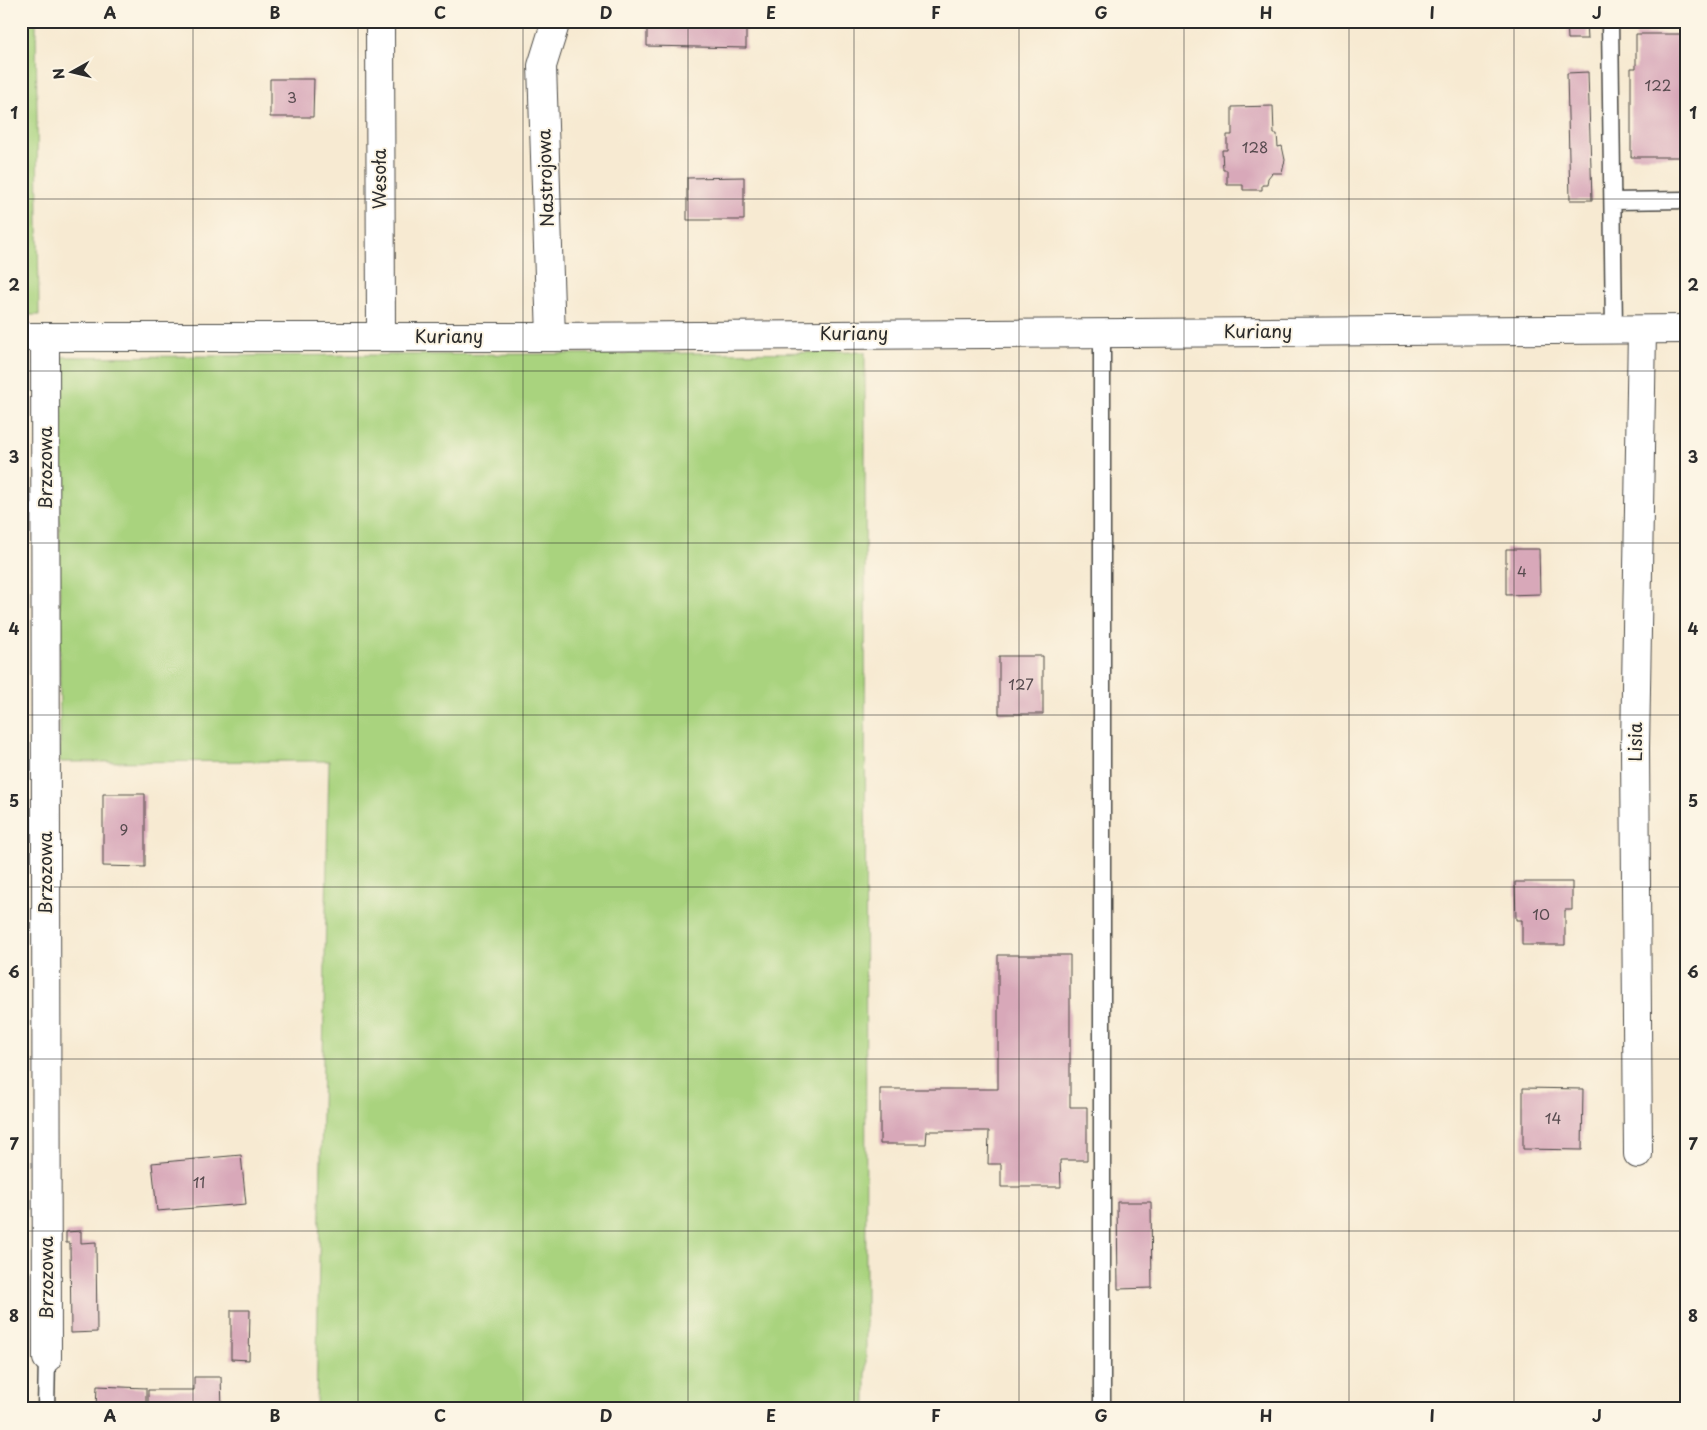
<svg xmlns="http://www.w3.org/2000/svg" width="1707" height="1430" font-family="'Playpen Sans',sans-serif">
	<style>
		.green { fill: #a9d37e; stroke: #6a7f54 }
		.building { fill: #d8a8b9 }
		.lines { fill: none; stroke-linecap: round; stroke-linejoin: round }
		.service-casing { stroke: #4a4844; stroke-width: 19 }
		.minor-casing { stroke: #4a4844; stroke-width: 30 }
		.service { stroke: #fff; stroke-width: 16 }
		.minor { stroke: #fff; stroke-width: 28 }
		.grid { fill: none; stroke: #2b2b2b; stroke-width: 1; stroke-opacity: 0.55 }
		.labels { text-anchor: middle; stroke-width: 4; stroke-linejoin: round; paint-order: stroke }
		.number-label { font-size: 15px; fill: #564a4e }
		.street-label { font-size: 18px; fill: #2b2b2b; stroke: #fcf5e5 }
		.neatline { fill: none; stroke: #2b2b2b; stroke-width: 2 }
		.grid-label { font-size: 16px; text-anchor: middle; font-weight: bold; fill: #2b2b2b }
	</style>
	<rect width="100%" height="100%" fill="#fcf5e5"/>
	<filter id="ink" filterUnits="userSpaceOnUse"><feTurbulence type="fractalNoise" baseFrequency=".02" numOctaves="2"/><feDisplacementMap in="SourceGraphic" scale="10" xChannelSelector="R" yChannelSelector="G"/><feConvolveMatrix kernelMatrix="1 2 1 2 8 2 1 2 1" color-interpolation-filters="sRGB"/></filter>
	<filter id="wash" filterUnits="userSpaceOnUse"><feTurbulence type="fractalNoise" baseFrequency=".0096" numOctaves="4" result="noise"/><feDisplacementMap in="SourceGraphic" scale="20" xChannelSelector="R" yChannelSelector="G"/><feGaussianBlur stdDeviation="1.12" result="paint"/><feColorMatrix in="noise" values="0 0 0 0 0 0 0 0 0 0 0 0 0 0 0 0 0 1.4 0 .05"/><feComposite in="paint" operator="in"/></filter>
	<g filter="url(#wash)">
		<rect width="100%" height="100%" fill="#f7ead2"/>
		<path class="green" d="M21,21H36L39,315H21Z
			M865,352L866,1409H316L329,761L60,762L59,357Z"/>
		<g id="blocks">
			<path class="building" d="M647,21H746V48L647,46Z
				M1567,21H1587L1588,39H1568Z
				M1636,34H1686V157H1631V68H1636Z
				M1588,72L1592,200H1570L1567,73Z
				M270,79H314L313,117H270Z
				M1273,106L1274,134H1277L1278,147L1282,146L1285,160L1282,173H1272L1268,178L1267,185H1262V190H1243V185H1227V170H1223L1222,150H1227V135H1232V107Z
				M744,177V220H687V178Z
				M1506,549H1539L1540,594L1506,595Z
				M999,656H1043V714H999Z
				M103,794H145V867L103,866Z
				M1515,882H1572V910H1565V945H1522V920H1516Z
				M998,955H1070V1107H1087V1160H1060L1061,1187H1001V1164H988L989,1131H927L926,1144H880V1089H998Z
				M1523,1088L1583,1089L1582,1150L1523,1149Z
				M241,1155L246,1204L157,1211L152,1163Z
				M1117,1202H1151L1152,1288L1118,1289Z
				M81,1231V1243L96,1242L97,1332L71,1333L70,1243H66V1232Z
				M231,1310H250L249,1360L231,1359Z
				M194,1377H221L222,1409H148V1390H194Z
				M97,1386L146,1388V1409H96Z"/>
		</g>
	</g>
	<g filter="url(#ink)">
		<use href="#blocks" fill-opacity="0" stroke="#4a4844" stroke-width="1"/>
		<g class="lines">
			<g class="service-casing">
				<path id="service" d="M1610,21L1614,329
					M1613,201L1686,200
					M46,1409L47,1358
					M1102,1409V332"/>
			</g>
			<g class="minor-casing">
				<path id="minor" d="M380,21L381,336
					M21,337H551L1686,329
					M45,337L47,1358
					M551,337L542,66L556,21
					M1638,1154L1635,748L1642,330"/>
			</g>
			<use href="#service" class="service"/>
			<use href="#minor" class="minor"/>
		</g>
	</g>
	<path class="grid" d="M193,21V1409M358,21V1409M523,21V1409M688,21V1409M854,21V1409M1019,21V1409M1184,21V1409M1349,21V1409M1514,21V1409M21,199H1686M21,371H1686M21,543H1686M21,715H1686M21,887H1686M21,1059H1686M21,1231H1686"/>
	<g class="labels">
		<g class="number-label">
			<text x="1658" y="91">122</text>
			<text x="292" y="103">3</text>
			<text x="1255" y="153">128</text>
			<text x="1522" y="577">4</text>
			<text x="1021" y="690">127</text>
			<text x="124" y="835">9</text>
			<text x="1541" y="920">10</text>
			<text x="1553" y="1124">14</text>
			<text x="199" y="1188">11</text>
		</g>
		<g class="street-label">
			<text transform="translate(546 178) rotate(-92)" y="6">Nastrojowa</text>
			<text transform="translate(380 179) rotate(-90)" y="6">Wesoła</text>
			<text x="1258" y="338">Kuriany</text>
			<text x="854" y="340">Kuriany</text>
			<text x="449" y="343">Kuriany</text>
			<text transform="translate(46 468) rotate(-90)" y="6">Brzozowa</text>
			<text transform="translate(1636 742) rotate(-90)" y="6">Lisia</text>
			<text transform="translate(46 873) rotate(-90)" y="6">Brzozowa</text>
			<text transform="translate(47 1278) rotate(-90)" y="6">Brzozowa</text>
		</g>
	</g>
	<rect width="1707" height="1430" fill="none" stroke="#fcf5e5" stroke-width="55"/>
	<g transform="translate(72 72) rotate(262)" stroke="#fcf5e5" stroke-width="4" paint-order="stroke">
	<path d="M0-4L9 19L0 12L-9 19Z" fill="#2b2b2b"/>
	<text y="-8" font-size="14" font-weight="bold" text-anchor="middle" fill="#2b2b2b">N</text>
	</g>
	<rect x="28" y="28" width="1652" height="1374" class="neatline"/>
	<g class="grid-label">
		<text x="110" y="19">A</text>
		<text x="275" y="19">B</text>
		<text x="440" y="19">C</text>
		<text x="606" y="19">D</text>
		<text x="771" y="19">E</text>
		<text x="936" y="19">F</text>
		<text x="1101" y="19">G</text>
		<text x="1266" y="19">H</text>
		<text x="1432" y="19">I</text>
		<text x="1597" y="19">J</text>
		<text x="14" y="119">1</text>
		<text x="1693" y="119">1</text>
		<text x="14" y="291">2</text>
		<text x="1693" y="291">2</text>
		<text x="14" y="463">3</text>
		<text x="1693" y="463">3</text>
		<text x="14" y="635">4</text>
		<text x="1693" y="635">4</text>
		<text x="14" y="807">5</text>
		<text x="1693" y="807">5</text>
		<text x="14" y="978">6</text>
		<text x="1693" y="978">6</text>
		<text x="14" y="1150">7</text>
		<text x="1693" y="1150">7</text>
		<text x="14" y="1322">8</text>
		<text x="1693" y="1322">8</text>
		<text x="110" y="1422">A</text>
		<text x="275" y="1422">B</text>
		<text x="440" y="1422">C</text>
		<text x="606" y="1422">D</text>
		<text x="771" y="1422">E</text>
		<text x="936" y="1422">F</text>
		<text x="1101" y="1422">G</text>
		<text x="1266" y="1422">H</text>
		<text x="1432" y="1422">I</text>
		<text x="1597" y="1422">J</text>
	</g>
</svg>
